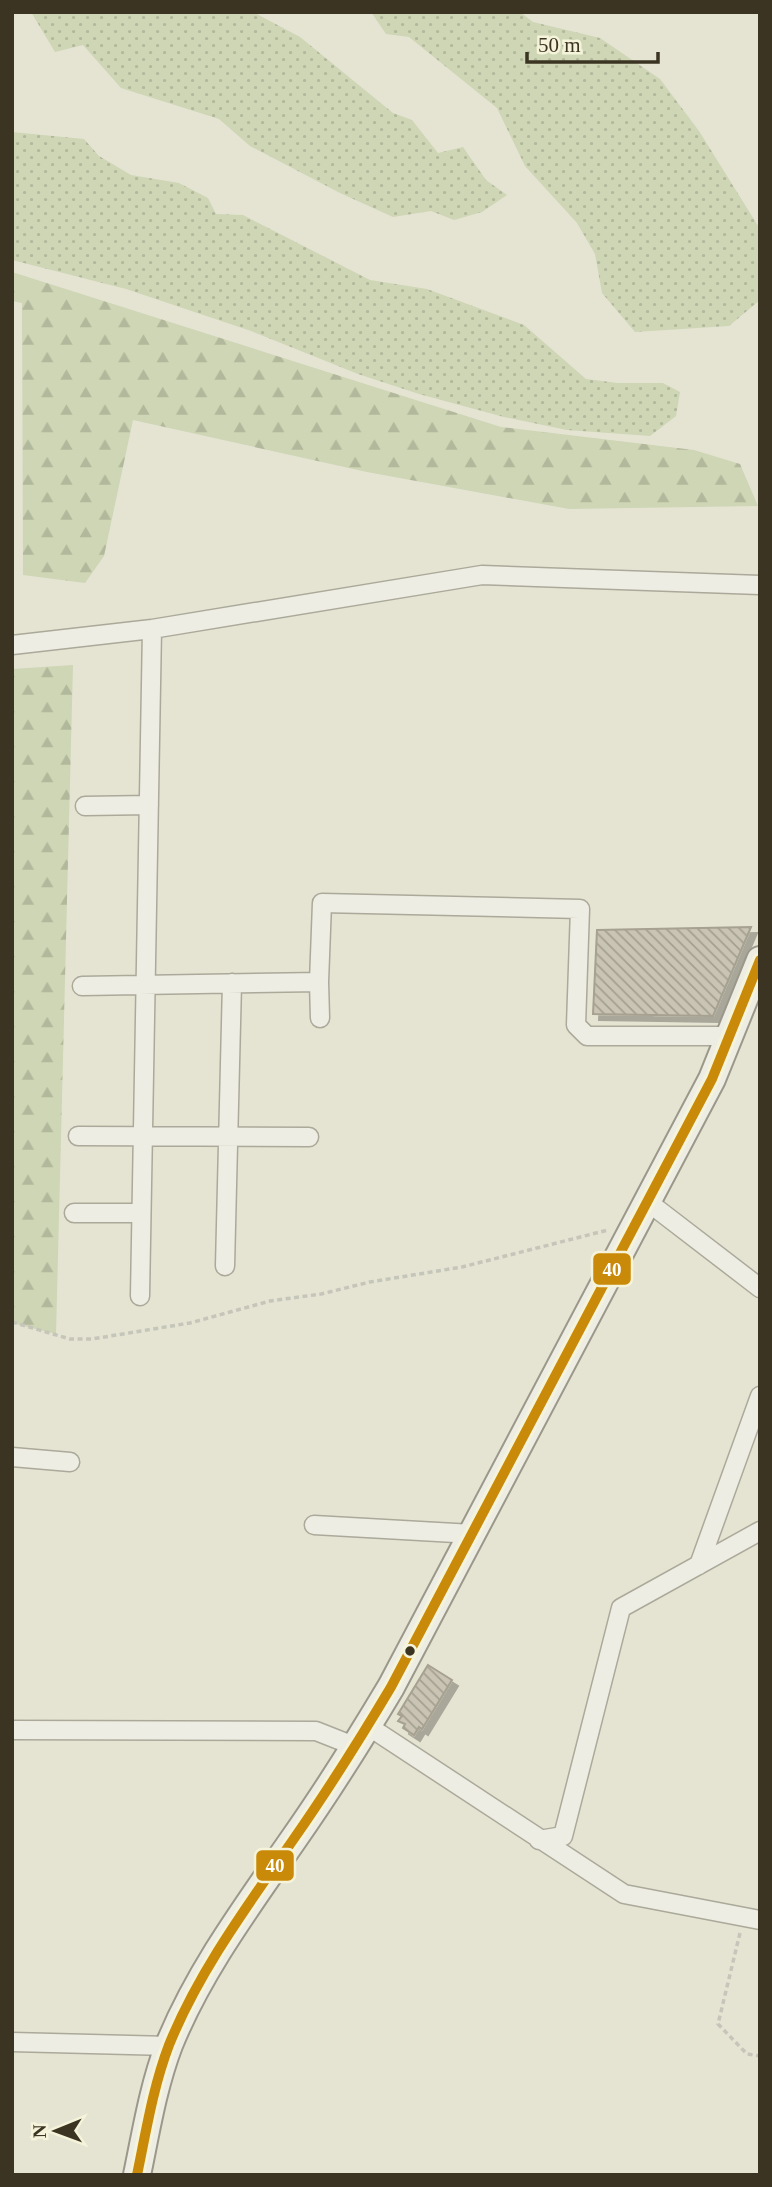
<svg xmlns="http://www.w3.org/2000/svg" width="772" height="2187" font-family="Georgia,serif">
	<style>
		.green { fill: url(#green-dots) }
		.forest { fill: url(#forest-firs) }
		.building { fill: url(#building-back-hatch); stroke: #a6a191; stroke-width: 2; filter: url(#shadow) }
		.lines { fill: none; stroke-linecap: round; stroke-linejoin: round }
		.street-casing { stroke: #aba99a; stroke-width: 21 }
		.secondary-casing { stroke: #9b988a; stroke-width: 30 }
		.path { stroke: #c6c5ba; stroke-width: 3.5; stroke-dasharray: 5 3.5; stroke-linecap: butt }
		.street { stroke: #eeede3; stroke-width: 18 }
		.secondary { stroke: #eeede3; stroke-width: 26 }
		.bus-1-casing { stroke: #f5f4da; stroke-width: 16 }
		.bus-1 { stroke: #c88a08; stroke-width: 10 }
		.bus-dot { fill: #3b3422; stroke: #f5f4da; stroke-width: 2.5 }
		.line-badge { stroke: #f5f4da; stroke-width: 2.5 }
		.badge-label { font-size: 19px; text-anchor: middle; font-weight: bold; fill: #fff }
	</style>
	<defs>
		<pattern id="green-dots" width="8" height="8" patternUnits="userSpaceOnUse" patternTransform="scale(1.75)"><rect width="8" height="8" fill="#ced6b5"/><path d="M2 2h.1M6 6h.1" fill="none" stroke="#b2b89b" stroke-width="1.8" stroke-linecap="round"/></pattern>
		<pattern id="forest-firs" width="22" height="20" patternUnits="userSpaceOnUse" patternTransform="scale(1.75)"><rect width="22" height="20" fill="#ced6b5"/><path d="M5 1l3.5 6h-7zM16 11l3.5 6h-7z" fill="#b2b89b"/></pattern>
		<pattern id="building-back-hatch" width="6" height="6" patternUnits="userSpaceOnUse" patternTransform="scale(1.75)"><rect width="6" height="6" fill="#c9c4b3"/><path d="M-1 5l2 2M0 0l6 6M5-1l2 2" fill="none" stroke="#a4a091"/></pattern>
		<filter id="shadow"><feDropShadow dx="6" dy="6" stdDeviation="0" flood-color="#0004"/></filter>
	</defs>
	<rect width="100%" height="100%" fill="#e5e4d2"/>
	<path class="green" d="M31,12H253L300,37L393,113L412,120L438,153L463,147L486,180L507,195L482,212L454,220L431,211L393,217L340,193L250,146L219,119L121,88L83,45L55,52Z
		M371,12H520L533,22L600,38L660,79L699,131L760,229V300L729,326L635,332L602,293L595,254L577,223L525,166L497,108L409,37L386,34Z
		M12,132L84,139L99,156L131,175L179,183L208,198L216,214L243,215L370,280L427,289L524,325L586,379L618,383H663L680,392L676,416L650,436L567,430L504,417L419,394L358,374L251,331L126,289L12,260Z"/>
	<path class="forest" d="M12,272L501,427L694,450L740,464L758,506L569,509L367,472L133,420L104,556L85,583L23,575L22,303L12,301Z
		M73,665L56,1334L12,1323V669Z"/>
	<path class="building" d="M751,927L713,1016L593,1014L597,930Z
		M428,1665L452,1680L422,1729L419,1727L414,1735L403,1728L405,1724L398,1721L402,1716L398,1714Z"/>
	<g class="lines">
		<g class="street-casing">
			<path id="street" d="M12,645L152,629L482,575L760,585
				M85,806L149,805
				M82,986L319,982
				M320,1018L319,982L322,903L580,909L576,1025L587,1036H729
				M78,1136L309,1137
				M648,1202L760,1288
				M74,1213H141
				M225,1266L232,983
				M140,1296L152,629
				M12,1457L70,1462
				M314,1525L473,1534
				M699,1565L760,1396
				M368,1726L624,1894L760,1920
				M12,1730L316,1731L354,1746
				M539,1840L563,1836L621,1608L760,1531
				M12,2042L169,2046"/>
		</g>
		<g class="secondary-casing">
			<path id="secondary" d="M137,2175C146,2132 153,2087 169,2045C199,1971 248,1905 293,1840C328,1790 360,1739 391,1687L712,1079L760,960"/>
		</g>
		<path class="path" d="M12,1322L70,1339H92L190,1323L270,1301L321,1294L370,1282L462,1267L608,1230
			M740,1933L718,2024L747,2054L760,2056"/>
		<use href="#street" class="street"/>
		<use href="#secondary" class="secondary"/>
		<g class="bus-1-casing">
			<path id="bus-1" d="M137,2175C146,2132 153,2087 169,2045C199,1971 248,1905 293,1840C328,1790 360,1739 391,1687L712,1079L760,960"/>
		</g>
		<use href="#bus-1" class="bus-1"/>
	</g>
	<circle class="bus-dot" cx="410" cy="1651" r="6"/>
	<g class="line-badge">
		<rect x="592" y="1252" width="40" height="34" rx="7" fill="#c88a08"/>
		<rect x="255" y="1849" width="40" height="33" rx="7" fill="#c88a08"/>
	</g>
	<g class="badge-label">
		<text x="612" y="1276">40</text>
		<text x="275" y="1872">40</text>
	</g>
	<rect width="772" height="2187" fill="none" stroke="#3b3422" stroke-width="28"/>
	<g transform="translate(56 2131) rotate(269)" stroke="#f5f4da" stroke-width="5" paint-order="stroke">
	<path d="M0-5L12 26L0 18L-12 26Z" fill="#3b3422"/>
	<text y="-10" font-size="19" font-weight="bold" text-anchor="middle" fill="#3b3422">N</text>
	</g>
	<path d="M527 52v10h131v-10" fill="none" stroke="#3b3422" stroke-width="3.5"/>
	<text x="538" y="52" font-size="21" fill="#3b3422" stroke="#f5f4da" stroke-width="5" paint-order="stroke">50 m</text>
</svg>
